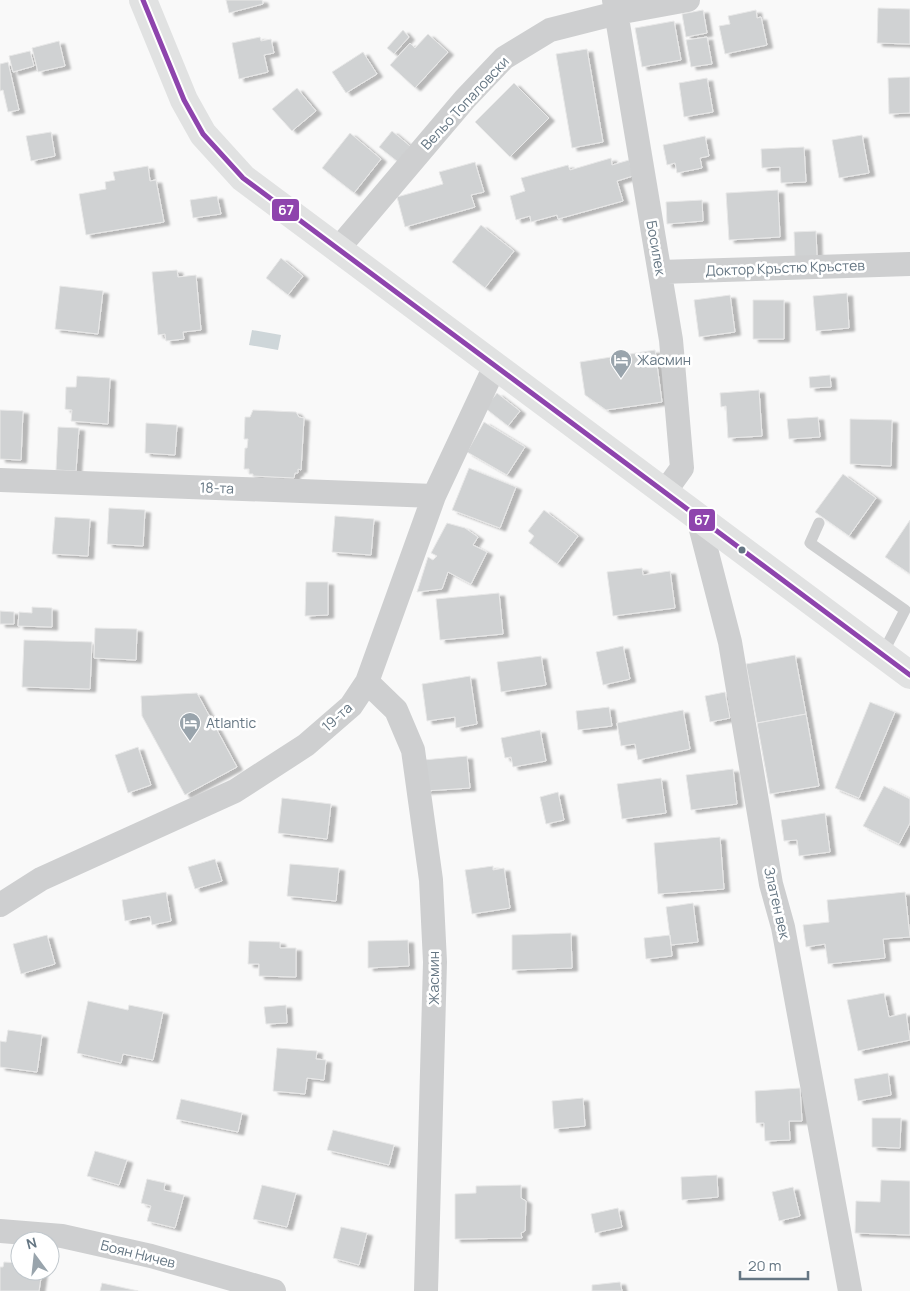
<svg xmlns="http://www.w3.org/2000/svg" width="910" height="1291" font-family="Manrope,sans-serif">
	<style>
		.water { fill: #ced6d9 }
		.building { fill: #d0d2d3; stroke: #e8e8e8; filter: url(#shadow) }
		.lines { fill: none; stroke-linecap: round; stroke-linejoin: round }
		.lane { stroke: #cecfd0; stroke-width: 11 }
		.street { stroke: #cecfd0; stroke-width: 24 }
		.secondary { stroke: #e1e2e2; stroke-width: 28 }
		.bus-1-casing { stroke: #fff; stroke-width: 9 }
		.bus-1 { stroke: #8e44ad; stroke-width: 5 }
		.bus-dot { fill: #657683; stroke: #fff; stroke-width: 2 }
		.labels { text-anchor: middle; stroke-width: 5; stroke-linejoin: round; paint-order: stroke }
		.street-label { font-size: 14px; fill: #657683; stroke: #fff }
		.poi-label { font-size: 14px; fill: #657683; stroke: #fff; text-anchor: start }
		.line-badge { stroke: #fff; stroke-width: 2 }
		.badge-label { font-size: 14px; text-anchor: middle; font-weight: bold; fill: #fff }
	</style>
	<defs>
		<filter id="shadow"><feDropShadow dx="5.5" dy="3" stdDeviation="1" flood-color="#0004"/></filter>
	</defs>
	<rect width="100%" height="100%" fill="#f9f9f9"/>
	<path class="water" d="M252,330L281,335L278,350L249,345Z"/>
	<path class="building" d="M226,0H262L263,4L229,13Z
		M878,8L910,9V44L877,43Z
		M703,10L707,33L686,37L682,14Z
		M756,10L757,18L761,17L767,45L725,54L719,26L730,24L728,16Z
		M674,21L681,60L642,67L635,28Z
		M403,30L409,37L394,54L387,48Z
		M428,34L448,52L415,88L390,65L410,43L415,48Z
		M260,37L261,41L271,39L274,53L264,55L268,72L239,79L232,43Z
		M707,37L712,64L691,67L686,40Z
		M59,41L65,66L38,72L32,48Z
		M587,49L603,142L572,148L556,54Z
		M30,51L34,66L13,72L9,56Z
		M363,52L377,74L346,93L332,72Z
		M8,62L19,110L8,112L3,90L0,91V64Z
		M910,77V113L889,114L888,78Z
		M707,78L713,112L684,117L679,83Z
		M514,83L549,118L510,157L475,122Z
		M297,88L316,111L292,131L272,109Z
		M392,131L410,146L398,162L379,147Z
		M51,132L55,156L31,161L26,136Z
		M350,133L381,159L354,193L322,168Z
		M862,135L869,173L839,178L832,140Z
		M705,136L709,156L700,158L702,168L677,173L675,163L667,165L663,145Z
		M804,147L806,182L781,183L780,167L762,168L761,149Z
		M611,158L612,165L629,160L633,176L617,181L623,201L558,219L557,215L531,222L530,216L516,220L510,196L525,191L521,178L568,165L570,170Z
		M475,162L484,192L471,195L475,207L405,227L397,197L443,184L439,172Z
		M148,166L150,181L156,180L164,222L86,235L79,194L106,189L105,182L115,180L113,172Z
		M778,190L780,237L729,240L726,193Z
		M217,196L221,214L193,218L190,200Z
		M702,200L703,221L667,224L666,202Z
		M481,225L514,251L485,288L452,262Z
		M816,231L817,257L795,258L794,232Z
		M281,258L303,276L288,295L266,278Z
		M177,270L178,277L196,275L201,330L183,332L184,339L166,341L165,334L158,335L152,272Z
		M60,286L103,291L98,334L55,329Z
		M847,293L849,328L816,331L813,296Z
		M730,295L735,332L699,337L694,300Z
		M753,300H784V339H753Z
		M655,350L662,402L606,410L585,395L580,362Z
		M830,375L831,387L810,388L809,377Z
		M77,376L110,378L108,424L71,421L72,410L65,409L66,387H76Z
		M759,390L762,436L728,438L726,406L721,407L720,393Z
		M497,393L520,411L508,426L485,408Z
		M0,410L23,411L21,460L0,459Z
		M253,410L296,412L299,417L304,418L301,470L298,469V473H295L294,478L253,476V474H249V469H244L245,448H247L248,439H244L245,417H250Z
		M818,417L820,437L789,439L787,419Z
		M850,419L892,420L891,466L850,464Z
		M484,422L525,447L507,475L467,452Z
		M146,423L177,425L175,455L145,453Z
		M58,427L79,428L76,471L56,470Z
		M469,468L516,487L500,528L452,510Z
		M843,474L876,498L849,536L815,512Z
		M109,508L145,510L143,546L107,544Z
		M544,510L578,536L557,564L529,543L534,536L528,531Z
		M335,516L374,519L371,555L332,552Z
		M55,517L90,519L88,556L52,554Z
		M910,520V574L885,557Z
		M447,523L465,528L478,537L473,545L487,552L471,584L448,572L442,589L417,592L428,557L433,560L437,556L431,553Z
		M642,568L643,575L670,571L675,608L613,616L607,572Z
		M306,582H328V615L305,616Z
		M499,593L503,634L440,640L436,599Z
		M32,607L52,608V627L18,626L19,612L32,613Z
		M0,611L14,612V624H0Z
		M95,628L137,629L136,660L94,658Z
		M24,640L92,642L90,689L22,687Z
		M623,646L630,679L603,685L596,652Z
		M795,655L806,714L757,723L746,664Z
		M541,656L546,685L501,692L497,662Z
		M470,676L477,724L456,728L455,717L427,721L422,684Z
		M725,692L730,718L710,722L705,696Z
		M197,693L237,767L185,795L142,716L141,696Z
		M870,702L895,712L859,798L835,788Z
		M609,707L612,726L578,730L576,711Z
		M683,710L690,749L638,760L635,744L621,746L617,723Z
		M806,714L819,786L770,794L757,723Z
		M540,730L546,761L513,767L511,757L505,758L501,738Z
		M138,747L151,785L128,793L115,755Z
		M467,756L470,788L425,791L423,760Z
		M733,769L737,804L691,810L686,775Z
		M661,778L666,813L622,819L617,784Z
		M884,786L910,799V823L899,844L863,826Z
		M558,792L564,820L546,824L540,797Z
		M282,798L331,804L327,839L278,833Z
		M825,813L830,852L799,856L797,840L784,841L781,820Z
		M720,837L724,889L658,894L654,843Z
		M215,859L222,881L195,889L188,867Z
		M290,864L339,868L336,901L287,896Z
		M493,866V870L504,868L510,908L472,914L465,870Z
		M166,892L171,921L152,925L150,916L125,921L122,900Z
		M905,892L910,937L883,939L885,958L828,964L825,944L806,947L803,925L829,922L827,900Z
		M693,903L698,942L671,945L666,907Z
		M571,933L572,968L512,970V935Z
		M47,935L55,964L21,974L13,944Z
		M670,935L672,956L646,959L644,938Z
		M408,940L409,966L368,968V941Z
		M249,941L280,942V948H296V977L259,976V964H248Z
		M884,993L889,1017L906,1013L910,1040L858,1051L847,1000Z
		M88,1001L128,1010L129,1005L163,1012L153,1060L123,1054L121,1063L77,1053Z
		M286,1005L287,1023L266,1024L264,1007Z
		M8,1030L42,1035L37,1072L0,1067V1041L6,1042Z
		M277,1048L317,1051L316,1059L326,1060L324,1080L307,1078L305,1094L273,1091Z
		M888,1073L891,1095L858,1101L854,1079Z
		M800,1088L802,1121H789L790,1140L765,1141L764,1123H756L755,1091Z
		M583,1098L585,1126L554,1129L552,1101Z
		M181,1099L242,1113L238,1132L176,1119Z
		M872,1118H901L900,1148L872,1147Z
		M333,1130L394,1145L389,1165L327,1150Z
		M95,1151L127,1160L119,1185L87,1176Z
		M717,1175L718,1197L682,1200L681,1177Z
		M147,1179L165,1183L164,1190L184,1195L175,1228L147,1221L151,1206L141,1203Z
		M881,1180L910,1181V1235L855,1233L856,1201L880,1202Z
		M262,1185L296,1193L287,1227L253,1219Z
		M521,1185V1198L526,1201L525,1231L521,1233L522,1238L455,1239V1194L476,1193V1186Z
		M793,1187L800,1216L779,1221L772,1192Z
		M618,1208L622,1227L595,1233L591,1214Z
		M341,1227L367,1233L359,1265L333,1258Z
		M4,1262L20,1263V1271H42L39,1291H0V1267H3Z
		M620,1282L622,1291H592V1285Z
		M102,1283L138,1291H100Z"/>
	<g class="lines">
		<path class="lane" d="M819,523L810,543L905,610L882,655"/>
		<path class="street" d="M614,0L671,340L682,468L664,493
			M337,250L465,99L504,58L550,30L617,13L688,0
			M660,272L910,264
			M0,480L434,496
			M698,518L730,642L771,884L783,927L850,1291
			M367,682L396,710L413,750L431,880L435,962L426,1291
			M0,905L41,879L235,791L306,745L351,706L367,682L434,496L495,366
			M0,1231L62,1236L151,1256L274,1291"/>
		<path class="secondary" d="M143,0L184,100L203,134L243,178L910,675"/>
		<g class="bus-1-casing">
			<path id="bus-1" d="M143,0L184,100L203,134L243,178L910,675"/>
		</g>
		<use href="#bus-1" class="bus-1"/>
	</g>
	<defs>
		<g id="hotel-pin" transform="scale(1.125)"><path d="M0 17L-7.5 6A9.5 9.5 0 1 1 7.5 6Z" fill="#99a4ac" stroke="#fff"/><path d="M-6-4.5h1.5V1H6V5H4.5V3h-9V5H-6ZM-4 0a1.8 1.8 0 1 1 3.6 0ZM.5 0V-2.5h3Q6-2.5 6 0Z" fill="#fff"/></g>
	</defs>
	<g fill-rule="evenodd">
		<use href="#hotel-pin" x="621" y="360"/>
		<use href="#hotel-pin" x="190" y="723"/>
	</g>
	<circle class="bus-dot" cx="742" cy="550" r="4.5"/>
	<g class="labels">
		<g class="street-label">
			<text transform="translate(465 103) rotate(-47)" y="5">Вельо Топаловски</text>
			<text transform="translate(656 248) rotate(80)" y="5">Босилек</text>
			<text transform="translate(785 268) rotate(-2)" y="5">Доктор Кръстю Кръстев</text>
			<text transform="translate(217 488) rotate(2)" y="5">18-та</text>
			<text transform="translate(337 717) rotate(-42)" y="5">19-та</text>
			<text transform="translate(777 903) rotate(77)" y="5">Златен век</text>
			<text transform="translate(434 978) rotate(-90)" y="5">Жасмин</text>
			<text transform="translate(138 1254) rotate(14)" y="5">Боян Ничев</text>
		</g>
		<g class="poi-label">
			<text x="637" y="365">Жасмин</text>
			<text x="206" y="728">Atlantic</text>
		</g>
	</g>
	<g class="line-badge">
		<rect x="271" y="198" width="29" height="24" rx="5" fill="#8e44ad"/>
		<rect x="688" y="508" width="28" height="24" rx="5" fill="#8e44ad"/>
	</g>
	<g class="badge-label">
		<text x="286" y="215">67</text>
		<text x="702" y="525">67</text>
	</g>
	<g transform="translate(35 1256) rotate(345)"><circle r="24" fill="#ffffff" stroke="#c1c8cd"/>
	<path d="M0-4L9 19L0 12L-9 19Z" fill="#99a4ac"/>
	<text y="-8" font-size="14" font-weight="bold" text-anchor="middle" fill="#657683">N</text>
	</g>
	<path d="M740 1271v8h68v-8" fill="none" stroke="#657683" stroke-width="2.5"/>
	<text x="748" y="1271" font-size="15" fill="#657683" stroke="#ffffff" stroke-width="4" paint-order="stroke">20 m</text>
</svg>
